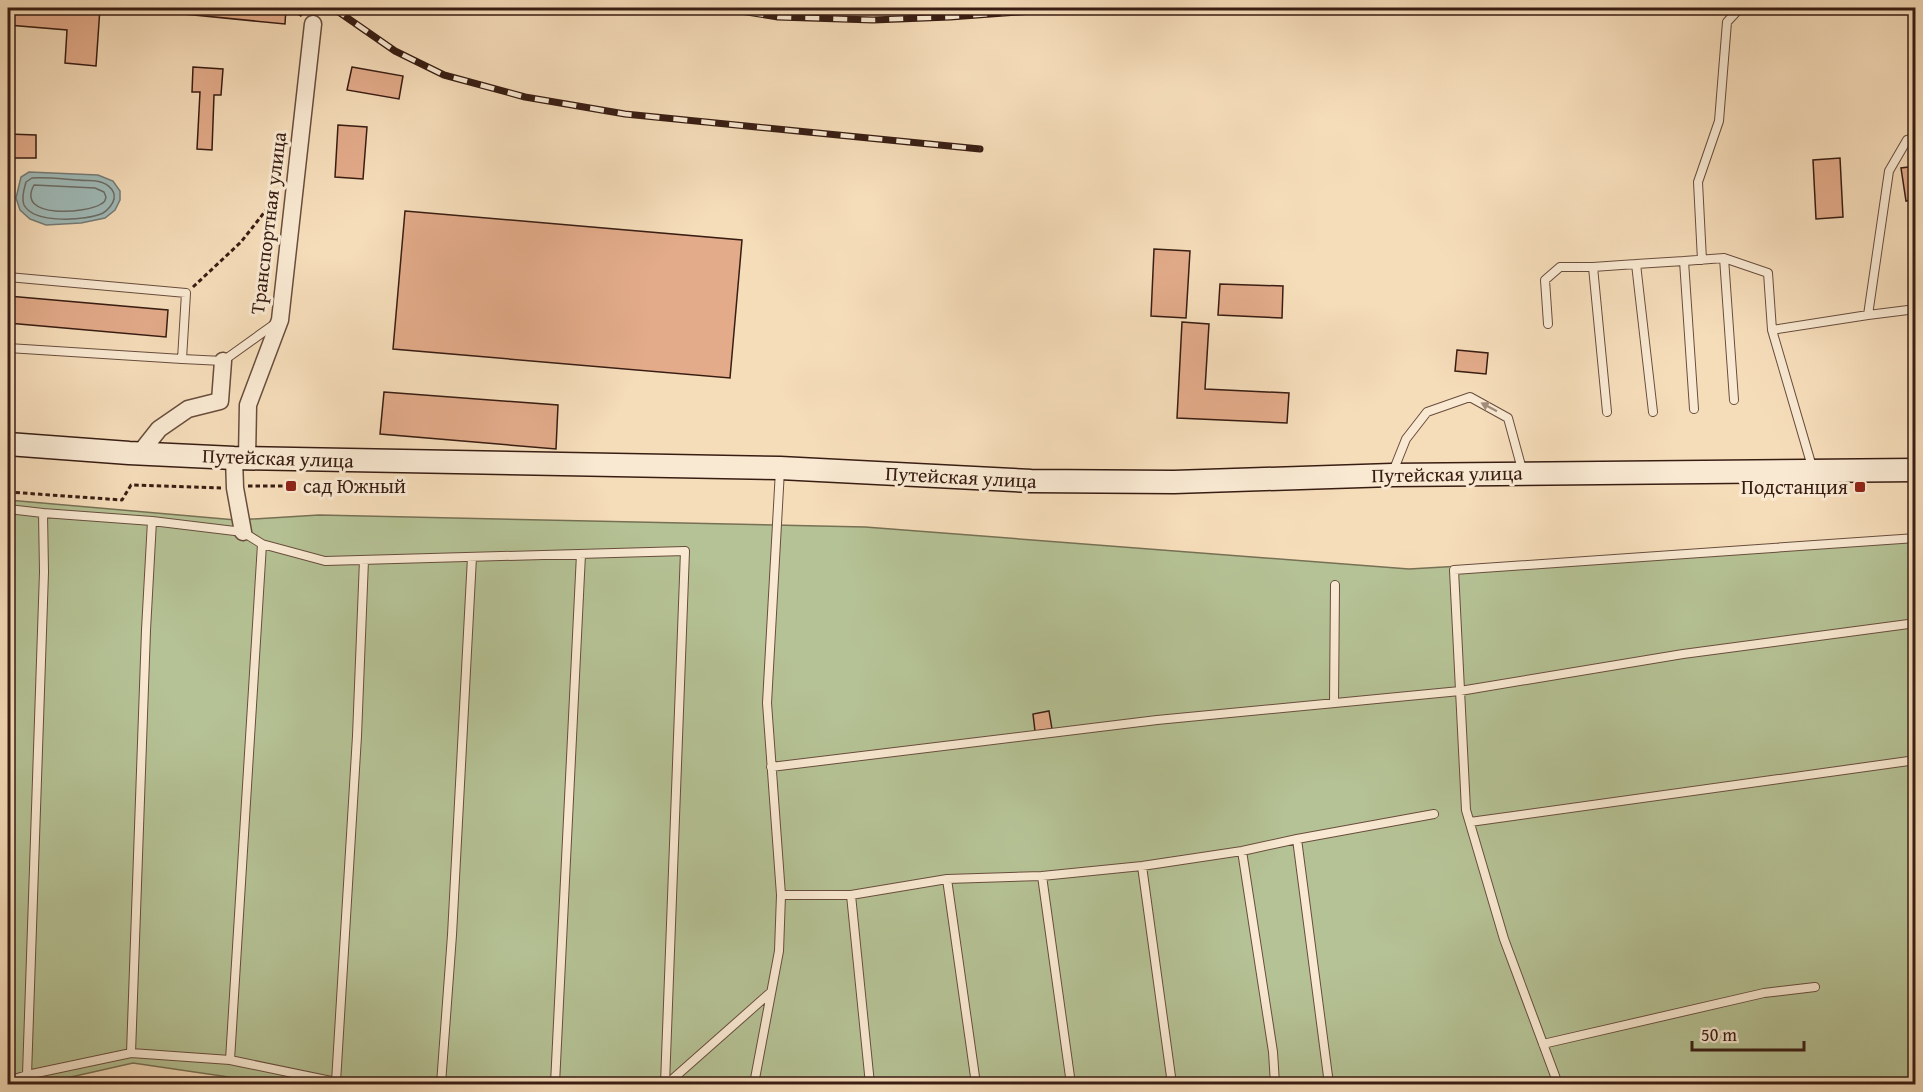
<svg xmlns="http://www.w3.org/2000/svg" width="1923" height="1092" font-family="'Gentium Book Plus',serif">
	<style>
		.green { fill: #b5c295; stroke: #767054; stroke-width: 1.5 }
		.water { fill: #9fbab8; stroke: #767b76; stroke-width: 1.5 }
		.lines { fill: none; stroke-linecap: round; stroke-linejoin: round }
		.shore { stroke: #6c6c66; stroke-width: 1.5 }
		.building { fill: #e3ab8a; stroke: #381d13; stroke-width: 1.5 }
		.service-casing { stroke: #684d3d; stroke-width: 10 }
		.minor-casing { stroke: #684d3d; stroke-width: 19 }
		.secondary-casing { stroke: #381d13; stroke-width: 25 }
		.path { stroke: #381d13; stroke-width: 3; stroke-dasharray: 4.5 3; stroke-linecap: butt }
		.service { stroke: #f9e9d2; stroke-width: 8 }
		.minor { stroke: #f9e9d2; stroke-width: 16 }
		.secondary { stroke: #f9e9d2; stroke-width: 22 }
		.rail-casing { stroke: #381d13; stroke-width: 7 }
		.rail { stroke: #f9e9d2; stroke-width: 4.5; stroke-dasharray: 14; stroke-linecap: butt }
		.oneway { fill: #a28d7c }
		.poi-dot { fill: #8f2418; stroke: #f9e9d2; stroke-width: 2 }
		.labels { text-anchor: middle; stroke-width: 6; stroke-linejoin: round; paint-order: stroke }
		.street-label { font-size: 20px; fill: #381d13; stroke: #f9e9d2 }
		.poi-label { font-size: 20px; fill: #381d13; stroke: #f9e9d2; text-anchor: start }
	</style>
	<rect width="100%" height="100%" fill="#f6ddba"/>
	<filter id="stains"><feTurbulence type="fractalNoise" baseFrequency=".00333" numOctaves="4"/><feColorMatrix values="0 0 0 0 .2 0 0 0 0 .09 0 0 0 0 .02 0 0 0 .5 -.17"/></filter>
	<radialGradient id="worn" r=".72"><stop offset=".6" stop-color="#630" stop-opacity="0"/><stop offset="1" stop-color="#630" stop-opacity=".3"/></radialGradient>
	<path class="green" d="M8,500L236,520L319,515L865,527L1409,569L1915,540V1084H276L133,1063L40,1084H8Z"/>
	<path class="water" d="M29,172L98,175L113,181L120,191V200L115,210L105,218L81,223L46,225L30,219L20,210L16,198L21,177Z"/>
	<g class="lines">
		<path class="shore" d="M32,178C47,177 63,179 78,180C84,181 91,180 96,181C105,182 116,189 114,199C113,204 108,210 103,213C86,221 34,224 24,205C21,198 24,189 26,182Z
			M34,185L95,188L104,192L106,197C105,201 105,202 101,204C88,213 15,220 34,185Z"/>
	</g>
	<path class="building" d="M8,8H100L96,66L65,63L67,30L8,25Z
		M164,8H286L285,24L164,12Z
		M193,67L223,69L221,95H214L212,150L197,149L200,92H192Z
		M352,67L403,76L399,99L347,90Z
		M338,125L367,127L363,179L335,177Z
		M8,134L36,135V158H8Z
		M1840,158L1843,217L1816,219L1813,160Z
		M1916,166V199L1906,201L1901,168Z
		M405,211L742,240L730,378L393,349Z
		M1154,249L1190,251L1186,318L1151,316Z
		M1220,284L1283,286L1282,318L1218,315Z
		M8,296L168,310L166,337L8,323Z
		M1182,322L1209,324L1205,389L1289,393L1287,423L1177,418Z
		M1457,350L1488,353L1486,374L1455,371Z
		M384,392L558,405L556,449L380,434Z
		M1049,711L1052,729L1035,731L1033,714Z"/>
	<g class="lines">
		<g class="service-casing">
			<path id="service" d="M1702,260L1698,182L1719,121L1727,22L1740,8
				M8,277L186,293L182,359L223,361L276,323
				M1868,315L1889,171L1907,140L1916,138
				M1548,324L1545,280L1560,267H1593
				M1772,330L1868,315L1916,309
				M8,348L182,359
				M1734,400L1724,258L1768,273L1772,330L1813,470
				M1694,409L1684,261L1724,258
				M1607,412L1593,267L1636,264
				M1653,412L1636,264L1684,261
				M1392,474L1406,439L1427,412L1470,397L1508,418L1523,473
				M8,509L43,513
				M1334,703L1335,585
				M771,767L1157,720L1460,691L1683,654L1916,623
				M1470,822L1916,760
				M1297,839L1434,814
				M1242,851L1273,1052L1275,1084
				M1142,866L1172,1084
				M1042,876L1071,1084
				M947,879L976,1084
				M781,895H851L947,879L1042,876L1142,866L1242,851L1297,839L1329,1084
				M851,895L870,1084
				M1543,1044L1764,993L1815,987
				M131,1053L230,1060L262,544L325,561L685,551L665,1084
				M230,1060L336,1082L357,736L364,560
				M294,1074L308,1084
				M27,1075L131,1053L146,630L152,521L243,532L262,544
				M8,1081L27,1075L44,572L43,513L152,521
				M441,1084L452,935L472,557
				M555,1084L581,554
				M667,1084L771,992
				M754,1084L779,951L781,895L767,703L780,470
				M1558,1084L1504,939L1466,810L1454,570L1916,538"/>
		</g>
		<g class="minor-casing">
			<path id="minor" d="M140,453L159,429L188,409L220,401L223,361
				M234,458L235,488L243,532
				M247,458L248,405L280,320L313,24"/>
		</g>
		<g class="secondary-casing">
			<path id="secondary" d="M8,444L129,453L234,458L780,468L1031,481L1174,482L1392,475L1916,470"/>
		</g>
		<path class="path" d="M297,8L295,11L302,16
			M193,287L241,242L278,195
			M248,486H291
			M8,492L122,500L131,485L221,488"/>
		<use href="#service" class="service"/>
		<use href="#minor" class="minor"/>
		<use href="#secondary" class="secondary"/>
		<g class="rail-casing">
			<path id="rail" d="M333,8L395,51L444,75L525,97L625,114L980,149
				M722,8L778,17L873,20L950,17L1072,8
				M796,9L880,8"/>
		</g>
		<use href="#rail" class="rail"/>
	</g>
	<defs><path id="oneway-solid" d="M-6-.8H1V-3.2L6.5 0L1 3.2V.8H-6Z" transform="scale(1.5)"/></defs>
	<use class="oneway" href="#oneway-solid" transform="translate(1489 407) rotate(-152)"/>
	<g class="poi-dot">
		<rect x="285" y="480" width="12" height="12" rx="3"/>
		<rect x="1854" y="481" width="12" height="12" rx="3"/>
	</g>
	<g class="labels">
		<g class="street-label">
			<text transform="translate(268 223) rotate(-83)" y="7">Транспортная улица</text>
			<text transform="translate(278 458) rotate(2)" y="7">Путейская улица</text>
			<text transform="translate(1447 474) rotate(-1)" y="7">Путейская улица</text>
			<text transform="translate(961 477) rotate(3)" y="7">Путейская улица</text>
		</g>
		<g class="poi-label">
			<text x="303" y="493">сад Южный</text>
			<text x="1848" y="494" text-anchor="end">Подстанция</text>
		</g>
	</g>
	<rect width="1923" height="1092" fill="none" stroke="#f6ddba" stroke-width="30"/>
	<rect x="9" y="9" width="1905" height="1074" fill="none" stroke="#381d13" stroke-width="3"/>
	<rect x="15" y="15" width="1893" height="1062" fill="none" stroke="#381d13" stroke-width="1.5"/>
	<path d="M1692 1041v9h112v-9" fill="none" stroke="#381d13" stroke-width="3"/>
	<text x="1701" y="1041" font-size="18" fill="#381d13" stroke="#f9e9d2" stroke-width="4.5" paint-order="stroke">50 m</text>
	<rect width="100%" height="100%" filter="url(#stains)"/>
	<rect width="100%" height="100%" fill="url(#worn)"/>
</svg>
